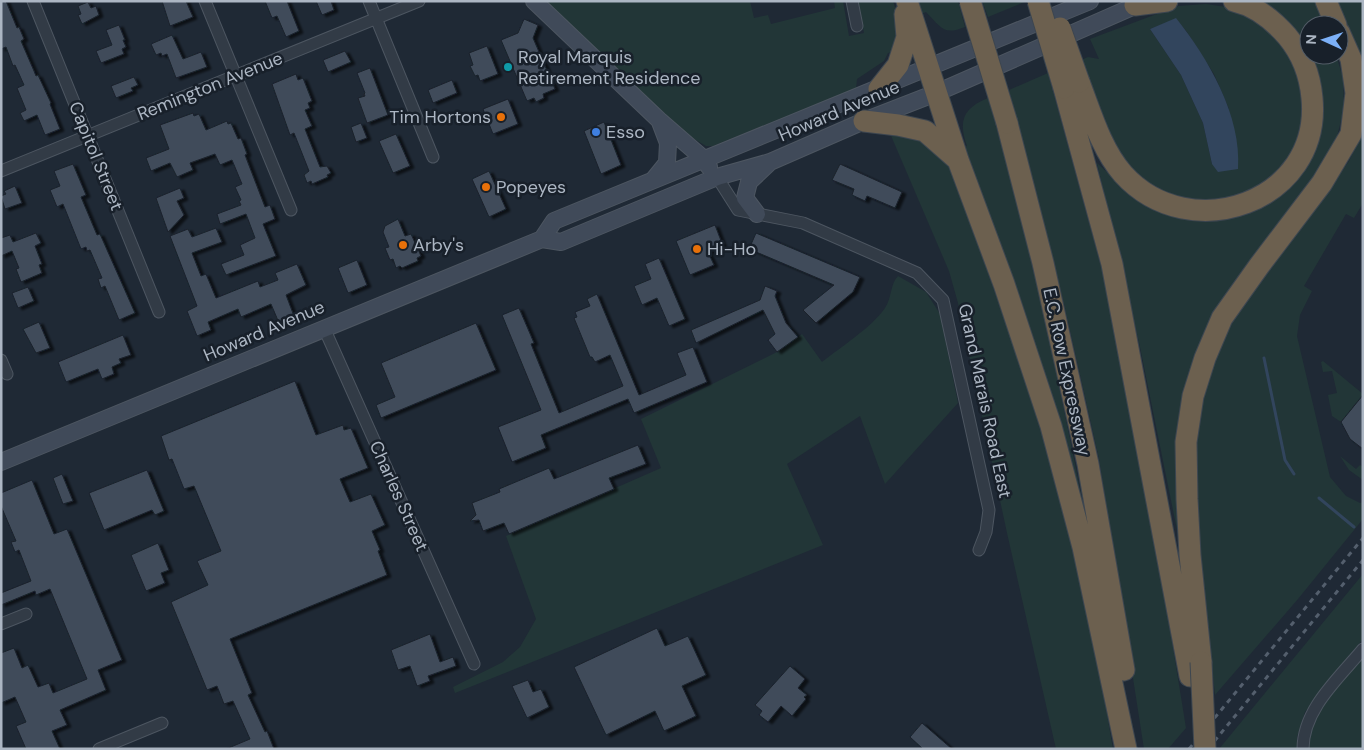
<svg xmlns="http://www.w3.org/2000/svg" width="1364" height="750" font-family="'DM Sans',sans-serif">
	<style>
		.green { fill: #223637; fill-rule: evenodd }
		.water { fill: #32455d }
		.lines { fill: none; stroke-linecap: round; stroke-linejoin: round }
		.stream { stroke: #32455d; stroke-width: 3 }
		.building { fill: #404c5a; stroke: #1a222c; filter: url(#shadow) }
		.street-casing { stroke: #4d5661; stroke-width: 13 }
		.secondary-casing { stroke: #4d5661; stroke-width: 18 }
		.highway-casing { stroke: #3d4650; stroke-width: 23 }
		.street { stroke: #323b46; stroke-width: 11 }
		.secondary { stroke: #404a59; stroke-width: 16 }
		.highway { stroke: #6c604f; stroke-width: 21 }
		.rail { stroke: #545f6d; stroke-width: 3; stroke-dasharray: 5 5; stroke-linecap: butt }
		.highway-bridge-casing { stroke: #3d4650; stroke-width: 23; stroke-linecap: butt }
		.highway-bridge { stroke: #6c604f; stroke-width: 21 }
		.culture-dot { fill: #0f9aa8; stroke: #18202a; stroke-width: 2 }
		.food-dot { fill: #e8710a; stroke: #18202a; stroke-width: 2 }
		.shop-dot { fill: #3f7fe0; stroke: #18202a; stroke-width: 2 }
		.labels { text-anchor: middle; stroke-width: 5; stroke-linejoin: round; paint-order: stroke }
		.poi-label { font-size: 18px; fill: #acb6c3; stroke: #18202a; text-anchor: start }
		.street-label { font-size: 18px; fill: #acb6c3; stroke: #18202a }
	</style>
	<defs>
		<filter id="shadow"><feDropShadow dx="4" dy="2" stdDeviation="1" flood-color="#0009"/></filter>
	</defs>
	<rect width="100%" height="100%" fill="#1f2935"/>
	<path class="green" d="M546,1H750L754,18L768,15L771,24L835,8L834,1H843L849,36L864,33L858,1H893L901,27L894,52L888,53L884,61L857,79L856,88L713,146H706L686,134Z
		M917,1H958L965,27C943,36 941,27 926,12L921,14Z
		M982,1H1027L988,17Z
		M1246,1H1315L1324,25H1309V55H1336L1343,78L1344,108L1337,137L1320,169L1214,319L1179,540L1140,347L1097,163L1137,199L1170,215L1201,220L1227,218L1280,193L1318,92Z
		M1337,1H1363V75L1356,49Z
		M1206,4L1233,8L1260,24L1280,42L1300,76L1303,125L1293,149L1280,171L1242,197L1196,204L1143,183L1112,145L1081,60L1088,57L1099,59L1090,39L1178,6ZM1176,19L1187,32L1214,74L1229,109L1212,164L1203,123L1181,75L1150,29Z
		M1048,73L1102,270L1136,419L1186,728L1168,749H1144L1099,459L1064,304L1009,90Z
		M988,98C1029,236 1058,377 1086,519L961,148L967,146C958,121 963,108 988,98Z
		M1363,124V203L1354,218L1346,214L1304,286L1312,291L1300,315L1297,336L1330,477L1346,496L1360,503L1363,502V519L1298,599L1215,695L1199,550L1195,467L1197,415L1207,372L1237,314L1349,161L1359,140Z
		M889,131L911,134L946,159L986,267L1039,419L1070,531L1094,638L1113,749H1056L1007,533L958,303L949,271Z
		M898,276L926,292L940,314L958,403L885,484L860,416L787,464L823,545L455,693L453,687L503,662L520,647L536,619L506,536L661,468L641,419L777,352L802,334L822,362C842,346 871,328 885,308C892,298 890,284 898,276Z
		M1323,361L1363,394L1341,422L1332,416L1328,395L1337,393L1332,371L1323,372L1321,362Z
		M1340,456L1356,469L1360,465L1363,467V480L1349,470Z
		M1363,574V639L1305,712L1297,737V749H1219Z
		M1363,658V749H1307C1306,716 1343,681 1363,658Z"/>
	<path class="water" d="M1176,18C1208,58 1242,116 1238,169L1218,172L1212,164L1203,123L1181,75L1150,29Z"/>
	<g class="lines">
		<path class="stream" d="M1264,358L1285,460L1294,474
			M1319,498L1354,527"/>
	</g>
	<path class="building" d="M1,1H6L17,28L19,27L24,39L21,41L34,71L36,76L38,75L51,103L50,104L60,129L45,135L37,115L24,121L20,113L26,110L17,88L24,85L15,65L13,66L6,47L1,49Z
		M162,1H186L193,17L170,26Z
		M265,1H287L299,31L286,37L277,16L272,18Z
		M316,1H331L334,10L322,15Z
		M88,2L91,8L96,6L99,15L82,24L78,15L81,14L78,6Z
		M524,19L538,25L533,38L555,89L543,94L544,98L536,102L534,98L527,101L501,40L518,33Z
		M119,25L125,40H123L126,47L122,49L124,54L101,63L96,51L112,45L106,30Z
		M172,35L183,59L201,52L207,67L176,78L167,54L162,56L161,53L156,55L151,44Z
		M487,46L498,74L480,81L478,75L475,76L470,66L473,65L469,53Z
		M345,51L351,62L328,72L323,60Z
		M370,68L388,115L367,123L358,98L365,96L364,94L365,93L357,73Z
		M296,74L298,80L303,78L312,101L308,103L310,108L305,110L312,126L305,129L320,167L327,166L331,173L327,175L328,177L312,184L311,181L307,183L304,175L309,171L294,133L290,135L272,84Z
		M134,77L138,85L131,88L133,91L116,98L111,86Z
		M452,80L457,93L433,103L428,90Z
		M508,99L518,124L493,134L483,109Z
		M193,113L194,116L199,114L206,130L227,121L228,124L231,123L238,139L241,138L247,154L245,155L265,207L270,205L275,219L263,224L276,256L226,275L221,264L244,255L240,245L255,238L246,214L220,224L217,214L241,205L239,201L241,200L235,187L242,184L232,160L220,165L215,154L190,163L193,170L177,177L170,163L151,171L146,158L169,149L160,125Z
		M604,122L621,165L601,174L584,131Z
		M361,123L367,138L356,142L351,127Z
		M396,134L410,166L393,173L379,141Z
		M73,164L86,195L81,197L97,235L100,234L135,313L119,320L105,286L101,288L98,279L102,278L90,250L87,251L86,247L81,249L63,204L57,207L50,190L60,186L54,171Z
		M840,164L902,192L895,208L867,196L865,201L852,195L854,189L832,180Z
		M489,171L506,209L489,217L472,179Z
		M15,186L22,203L5,209L1,196L6,194L4,191Z
		M180,188L184,198L177,201L184,215L168,232L156,198Z
		M398,219L405,236L411,234L421,256L417,258L418,261L402,268L400,266L396,268L393,259L390,260L385,248L389,247L383,232L385,226Z
		M715,225L723,246L708,252L714,265L690,275L676,241Z
		M216,228L222,242L192,253L201,276L206,274L216,298L258,281L260,287L278,280L275,273L297,264L306,285L286,295L294,316L279,323L271,304L241,317L238,309L208,322L211,330L197,336L187,311L197,306L170,236L188,229L192,237Z
		M36,233L41,243L35,246L42,264L39,265L42,273L21,282L16,269L19,268L12,251L1,256V238L10,235L13,242Z
		M756,233L860,277L853,292L816,323L803,310L834,285L749,249Z
		M659,258L685,319L669,326L657,298L642,305L634,286L651,279L645,264Z
		M357,260L367,285L348,293L338,268Z
		M765,286L777,291L775,296L786,323L798,337L777,352L768,340L775,334L763,310L696,343L691,330L760,300Z
		M28,287L34,301L18,308L12,293Z
		M597,294L639,395L686,375L677,353L693,347L707,382L634,413L628,399L541,435L546,448L512,462L498,427L541,410L502,315L519,308L534,343L531,344L559,413L623,386L610,355L595,362L592,357H590L574,318L577,317L575,312L590,306L587,299Z
		M39,322L50,348L36,353L23,329Z
		M476,323L496,370L381,418L376,405L395,397L381,363Z
		M123,335L131,355L119,359L121,363L112,367L114,374L102,379L98,369L66,382L58,362Z
		M295,381L316,435L343,425L344,430L351,428L368,468L340,479L350,502L371,494L385,525L372,531L380,550L378,551L387,575L230,639L252,693L248,695L265,732L267,731L274,749H226L250,739L233,701L224,704L217,686L207,690L171,602L208,585L197,561L221,551L194,486L184,489L172,459L169,460L161,436Z
		M1363,395V449L1350,439L1341,422Z
		M638,445L646,464L609,478L614,489L509,534L504,523L483,531L479,520L470,521L476,515L472,503L500,492L499,489L549,468L554,479Z
		M147,470L164,511L155,515L152,510L104,530L89,493Z
		M62,474L73,501L63,504L53,478Z
		M32,480L54,534L67,529L122,660L98,670L106,690L60,710L67,725L52,731L60,749H26L16,726L26,722L15,697L1,703V653L14,648L22,668L28,665L38,687L49,683L53,693L87,679L50,589L36,595L35,591L1,605V593L31,581L19,550L15,552L11,542L16,541L1,506V493Z
		M158,543L169,570L161,573L165,583L146,591L131,555Z
		M657,628L665,646L688,636L706,675L682,686L696,716L664,731L655,711L606,735L574,667Z
		M430,634L440,662L453,657L456,666L428,676L430,681L417,686L410,666L398,670L391,650Z
		M790,666L805,679L798,688L807,695L804,697L806,699L792,716L781,706L768,722L759,715L762,711L755,705Z
		M528,680L533,692L541,689L549,707L527,718L512,686Z
		M922,723L952,749H923L910,737Z"/>
	<g class="lines">
		<g class="street-casing">
			<path id="street" d="M33,1L159,312
				M205,1L291,210
				M369,1L433,157
				M852,1L857,26
				M1,171L419,1
				M717,177L738,210L803,223L917,273L943,300L989,510L986,532L979,550
				M324,328L474,664
				M1,360L7,374
				M1,624L26,614
				M99,749L162,723
				M1303,749C1303,709 1339,678 1363,649"/>
		</g>
		<g class="secondary-casing">
			<path id="secondary" d="M534,1L659,120L705,160L709,167
				M654,179L667,163L668,143L660,122
				M757,214L745,198L749,182L768,164
				M542,239L554,221L1090,1
				M1,462L542,239L561,242L717,177L770,162L864,121L936,93L1146,1"/>
		</g>
		<g class="highway-casing">
			<path id="highway" d="M907,1L958,160L1004,284L1051,426L1083,547L1126,749
				M1326,1L1336,25
				M1135,5L1167,1
				M1079,82C1091,113 1101,149 1123,174C1190,248 1322,202 1312,98C1310,75 1302,54 1287,36C1273,20 1256,6 1234,1
				M1064,88L1112,264L1190,676
				M879,89L898,65L907,37L905,14
				M864,121L898,125L925,131L958,160
				M1007,123L1043,263L1088,464L1124,670
				M1201,662L1190,555L1187,499L1186,442L1193,396L1205,358L1222,318L1259,266L1322,183L1351,134L1356,93L1351,59L1339,32"/>
		</g>
		<use href="#street" class="street"/>
		<use href="#secondary" class="secondary"/>
		<use href="#highway" class="highway"/>
		<path class="rail" d="M1189,749L1363,538
			M1208,749L1363,560"/>
		<g class="highway-bridge-casing">
			<path id="highway-bridge" d="M970,1L1007,123
				M1038,1L1064,88
				M1060,28L1079,82
				M1201,662L1205,749"/>
		</g>
		<use href="#highway-bridge" class="highway-bridge"/>
	</g>
	<circle class="culture-dot" cx="508" cy="67" r="5"/>
	<g class="food-dot">
		<circle cx="501" cy="117" r="5"/>
		<circle cx="486" cy="187" r="5"/>
		<circle cx="403" cy="245" r="5"/>
		<circle cx="697" cy="249" r="5"/>
	</g>
	<circle class="shop-dot" cx="596" cy="132" r="5"/>
	<g class="labels">
		<g class="poi-label">
			<text x="518" y="63">Royal Marquis<tspan x="518" dy="21">Retirement Residence</tspan></text>
			<text x="491" y="123" text-anchor="end">Tim Hortons</text>
			<text x="606" y="138">Esso</text>
			<text x="496" y="193">Popeyes</text>
			<text x="413" y="251">Arby's</text>
			<text x="707" y="255">Hi-Ho</text>
		</g>
		<g class="street-label">
			<text transform="translate(210 86) rotate(-22)" y="6">Remington Avenue</text>
			<text transform="translate(839 111) rotate(-23)" y="6">Howard Avenue</text>
			<text transform="translate(96 156) rotate(68)" y="6">Capitol Street</text>
			<text transform="translate(264 331) rotate(-23)" y="6">Howard Avenue</text>
			<text transform="translate(1067 372) rotate(78)" y="6">E.C. Row Expressway</text>
			<text transform="translate(985 401) rotate(78)" y="6">Grand Marais Road East</text>
			<text transform="translate(399 496) rotate(66)" y="6">Charles Street</text>
		</g>
	</g>
	<rect width="1364" height="750" fill="none" stroke="#acb6c3" stroke-width="5"/>
	<g transform="translate(1324 40) rotate(273)"><circle r="24" fill="#18202a" stroke="#535c67"/>
	<path d="M0-4L9 19L0 12L-9 19Z" fill="#7cb0f7"/>
	<text y="-8" font-size="14" font-weight="bold" text-anchor="middle" fill="#acb6c3">N</text>
	</g>
</svg>
